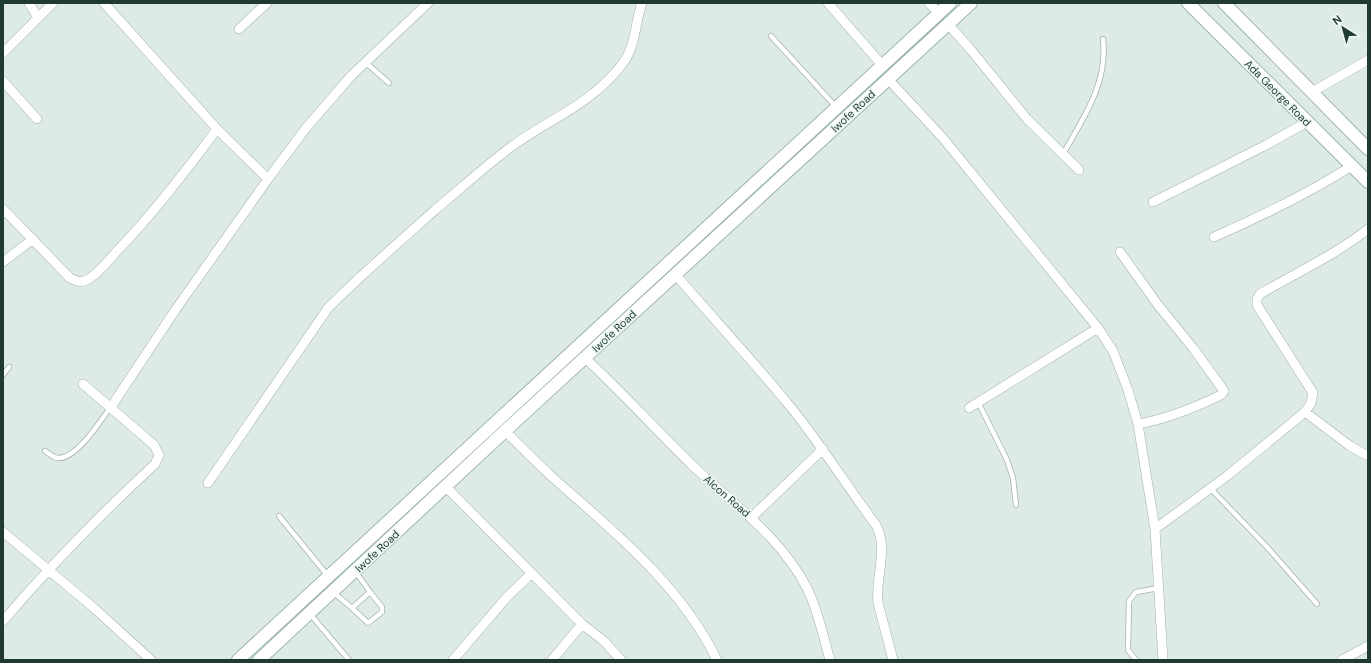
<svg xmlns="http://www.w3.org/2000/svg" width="1371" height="663" font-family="'DM Sans',sans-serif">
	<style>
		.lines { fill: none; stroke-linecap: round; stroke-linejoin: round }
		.lane-casing { stroke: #a1b2ac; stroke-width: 6 }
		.street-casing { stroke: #a1b2ac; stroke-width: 10 }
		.secondary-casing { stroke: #9db6ac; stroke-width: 14 }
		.lane { stroke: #fff; stroke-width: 4.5 }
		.street { stroke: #fff; stroke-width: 9 }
		.secondary { stroke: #fff; stroke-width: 12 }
		.labels { text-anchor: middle; stroke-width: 3.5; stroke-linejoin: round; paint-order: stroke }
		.street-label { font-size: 11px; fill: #1f3a32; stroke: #eef7f2 }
	</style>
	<rect width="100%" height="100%" fill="#deeae5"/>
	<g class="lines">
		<g class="lane-casing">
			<path id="lane" d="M771,36L836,107
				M365,62L389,83
				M1063,154C1084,117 1108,83 1103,39
				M3,375L9,367
				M978,402L1007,460L1013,478L1016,505
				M45,451C49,454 54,458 58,458C77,459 100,421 110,408
				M1210,488L1267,547L1317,604
				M279,516L328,576
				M334,593L352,608L370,592L355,571
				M352,608L368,623L382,612V607L370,592
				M310,614L349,660
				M1136,660L1128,650L1129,601L1136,592L1159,588"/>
		</g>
		<g class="street-casing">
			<path id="street" d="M29,3L38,18
				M104,3L217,129L268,179
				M828,3L882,65
				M929,3L939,13
				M948,24L971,50L1027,119L1079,170
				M239,29L267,3
				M3,53L53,3
				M888,79L942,137L1098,328L1113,351L1128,390L1138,424L1155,529L1163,660
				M3,81L37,119
				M1312,92L1368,60
				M1153,202L1266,145L1307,122
				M3,209L70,278C76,281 80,283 87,280C99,273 109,260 118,250C154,213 186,171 217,129
				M1214,237C1262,216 1307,194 1352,166
				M1120,252L1158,305L1193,348L1224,391L1221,395C1194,408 1167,419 1138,424
				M3,262L33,239
				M675,274C713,318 752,360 789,405C820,443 846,485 876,525C889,550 875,576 878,603L893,660
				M585,358C622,392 656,430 692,465C733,504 780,536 807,588C818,610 823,636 830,660
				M111,407L176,309L268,179L306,128L351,76L428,3
				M969,408L1098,328
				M1305,412L1350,446L1368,456
				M505,431C520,446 535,461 551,476C613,531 680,584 717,660
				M208,483L328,308C362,274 399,242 435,210C459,190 482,169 507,150C547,119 591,106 623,63C636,46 635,22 642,3
				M446,487L582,624L604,641L621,660
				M752,517L823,449
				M1155,529L1227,476L1305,412L1311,403L1313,393L1257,305V299L1260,294C1296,273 1335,255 1368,229
				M3,532L94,608L151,660
				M3,621C51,565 101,514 155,464L159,455L154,445L83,384
				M453,660L507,597L532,573
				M552,660L582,624
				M1342,660L1368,646"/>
		</g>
		<g class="secondary-casing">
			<path id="secondary" d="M1188,3L1368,182
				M1224,3L1368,149
				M238,660L950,3
				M259,660L505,431L971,3"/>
		</g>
		<use href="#lane" class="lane"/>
		<use href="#street" class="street"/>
		<use href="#secondary" class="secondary"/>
	</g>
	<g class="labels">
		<g class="street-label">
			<text transform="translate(1278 93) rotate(45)" y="4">Ada George Road</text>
			<text transform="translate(853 111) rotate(-43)" y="4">Iwofe Road</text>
			<text transform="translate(614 331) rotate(-43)" y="4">Iwofe Road</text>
			<text transform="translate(727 496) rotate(41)" y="4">Alcon Road</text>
			<text transform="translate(377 551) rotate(-43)" y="4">Iwofe Road</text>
		</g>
	</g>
	<rect width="1371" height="663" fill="none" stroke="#1f3a32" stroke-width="8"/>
	<g transform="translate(1343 28) rotate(323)" stroke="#eef7f2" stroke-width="3" paint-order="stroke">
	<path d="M0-3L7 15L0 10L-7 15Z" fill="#1f3a32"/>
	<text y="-6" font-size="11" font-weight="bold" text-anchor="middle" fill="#1f3a32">N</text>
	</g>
</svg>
